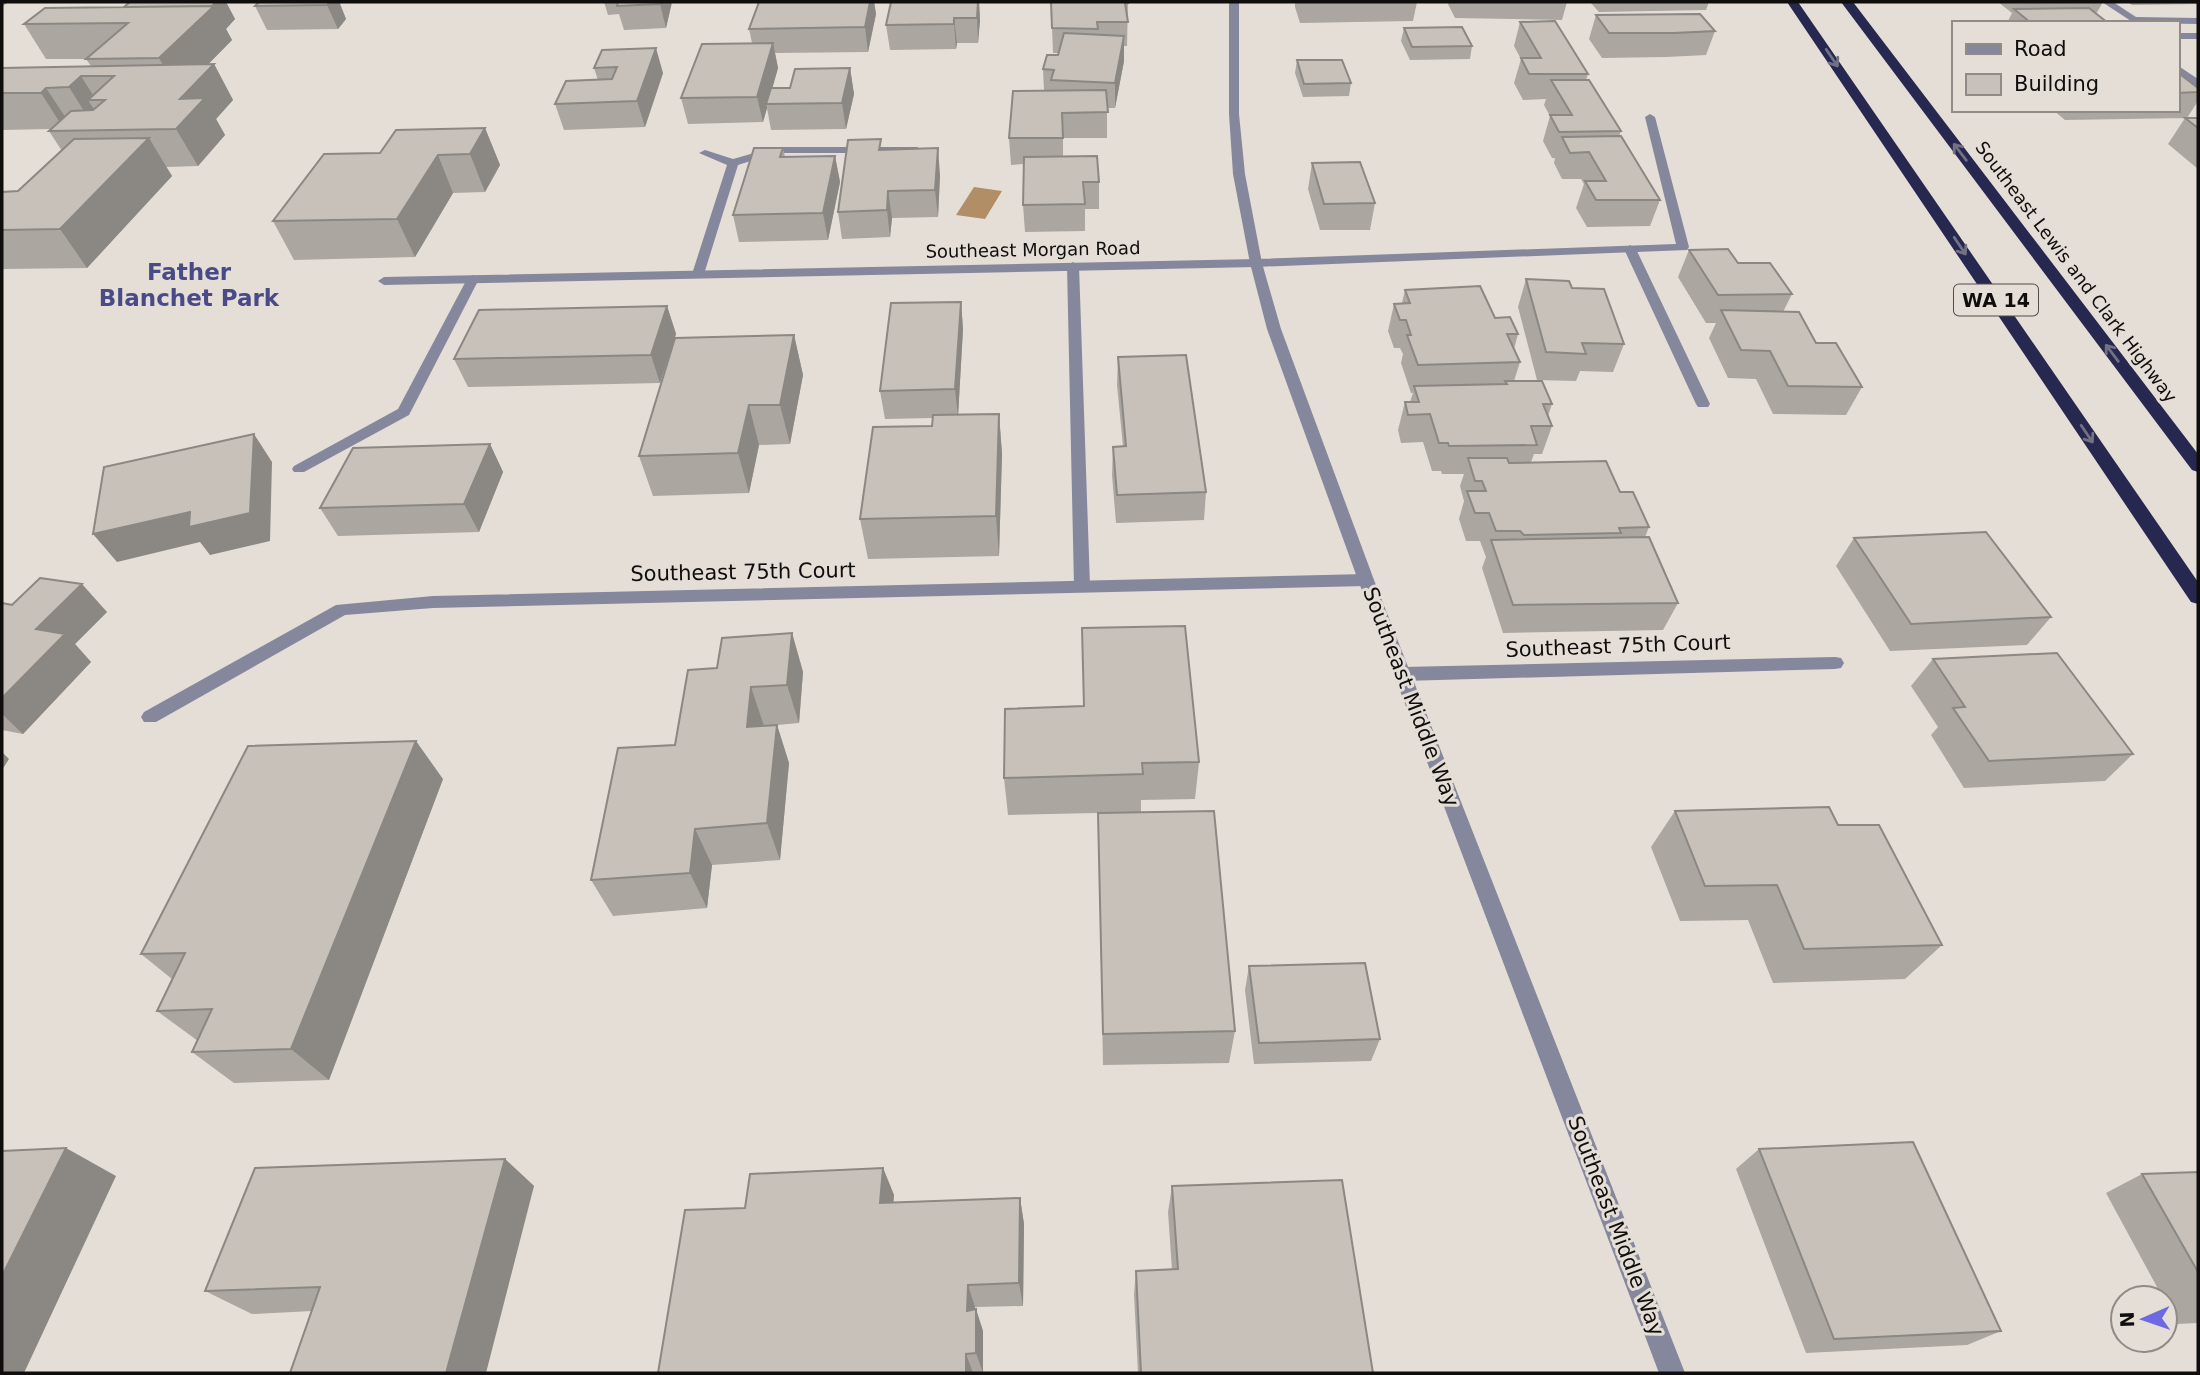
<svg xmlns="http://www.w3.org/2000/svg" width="2200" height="1375" font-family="'DejaVu Sans',sans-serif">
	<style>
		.water { fill: #b28e66 }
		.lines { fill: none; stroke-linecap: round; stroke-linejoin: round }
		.service { fill: #85879c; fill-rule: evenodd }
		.minor { fill: #85879c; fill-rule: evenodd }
		.tertiary { fill: #85879c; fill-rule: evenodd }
		.motorway { fill: #27284f; fill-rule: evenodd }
		.wall { fill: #aba6a0 }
		.shaded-wall { fill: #8b8782 }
		.building { fill: #c7c1ba; stroke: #8b8782; stroke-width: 2 }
		.oneway { stroke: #737185 }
		.labels { text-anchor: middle; stroke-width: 6; stroke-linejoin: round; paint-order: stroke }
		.far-street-label { font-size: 18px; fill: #100e0c; stroke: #e5ded7 }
		.shield { fill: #e5ded7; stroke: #504c49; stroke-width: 2 }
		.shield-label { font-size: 19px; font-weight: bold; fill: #100e0c }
		.street-label { font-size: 21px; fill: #100e0c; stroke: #e5ded7 }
		.far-district-label { font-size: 23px; font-weight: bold; fill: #494a88; stroke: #e5ded7 }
	</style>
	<rect width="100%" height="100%" fill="#e5ded7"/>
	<path class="water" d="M974,187L1002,191L985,219L956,215Z"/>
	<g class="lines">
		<path class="service" d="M2102,2H2113L2136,17L2198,18V24L2134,23Z
			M2177,33H2198V39H2177Z
			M2177,65L2198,79V87L2177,73Z
			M775,147H917L923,150L917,153H776L738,165L704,274L698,278L694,277L692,274L727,165L699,153L705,150L733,159Z
			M1630,245L1636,249L1710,404L1708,407H1698L1696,404L1624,249Z
			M1073,262L1079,266L1090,586L1082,592L1074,586L1067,266Z
			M473,275L479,279L409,415L304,472H294L292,469L294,466L398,409L467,279Z
			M1835,657L1841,658L1844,663L1841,668L1835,669L1403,681L1397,679L1394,674L1397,669L1403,667Z"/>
		<path class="minor" d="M2,2H9L2,6Z
			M1650,114L1655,117L1689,247L1687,250L1256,267L384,285L378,281L384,277L1256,259L1676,244L1645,117Z
			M1366,574L1374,580L1366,586L433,608L345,615L156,722H144L141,717L144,712L336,605L433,596Z"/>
		<path class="tertiary" d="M1229,2H1239V114L1245,174L1262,263L1281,329L1374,580L1685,1373H1659L1358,580L1267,329L1250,263L1233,174L1229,114Z"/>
		<path class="motorway" d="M1787,2H1798L2198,582V604L2191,602Z
			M1841,2H1853L2198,454V472L2192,470Z"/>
	</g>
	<path class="wall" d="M130,2H226L235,19L226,29L232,40L208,64H214L233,100L216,119L225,135L198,166L166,167L172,176L87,268L2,269V192L18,191L62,151L49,131L50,129L2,130V68L91,66L86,59H46L24,24L124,7Z
		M259,2H341L340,4L346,19L338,29L267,30L255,6Z
		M604,2H672L666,28L624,30L619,14L608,15Z
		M759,2H874L876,14L868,52L775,53L778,68L772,88H790L850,68L854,94L846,129L771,130L767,108L763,122L688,124L681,98L752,43L749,29Z
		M891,2H979L980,20L978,43H957L956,49L890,50L886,25Z
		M1051,2H1128L1127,46H1124V61L1115,108H1107V138H1063V156L1099,182V209H1085V231L1025,232L1023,205L1024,164L1011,165L1009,138L1044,91L1043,69L1058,55L1059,53H1053Z
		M1295,2H1417L1413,21L1300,23L1295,7Z
		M1447,2H1567L1562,20L1455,18Z
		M1590,2H1709L1706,10L1599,12Z
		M1998,2H2103L2096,14L2108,23H2007L2012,13Z
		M2128,2H2198V4L2132,5Z
		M1596,15L1715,31L1706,55L1666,57L1602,58L1589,39Z
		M1520,22L1588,74L1586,80L1621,131L1619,136L1660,200L1650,226L1587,227L1576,208L1584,184L1581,179H1562L1554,163L1555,158H1552L1543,141L1550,116L1544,105L1546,99L1523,100L1514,83L1521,59L1514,46Z
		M1404,28L1472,46L1470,59L1410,60L1401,41Z
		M602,50L663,73L645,127L564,130L555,104L598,80L594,68Z
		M1297,60L1351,83L1349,96L1303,97L1295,73Z
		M2177,72L2198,88V101L2187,118L2065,120L2053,110H2177Z
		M2185,118H2198V169L2168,144Z
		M485,128L500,165L485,192L453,193L415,257L294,260L273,221L380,153Z
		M783,148L785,157L835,156L840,182L828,240L739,242L733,215Z
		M882,150L940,175L938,217L892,218L890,237L842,239L838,212Z
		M1312,163L1375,203L1370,230H1320L1308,189Z
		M1689,250L1738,263L1792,294L1783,312L1862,387L1846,415L1773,414L1756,379L1728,378L1709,338L1716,323H1706L1678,277Z
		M1526,279L1572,288L1624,344L1613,372L1580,371L1576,381L1537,380L1518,307Z
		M1405,290L1495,318L1518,334L1514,349L1520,362L1514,381L1552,404L1548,416L1552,426L1542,454H1534L1531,462L1620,492L1649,527L1645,537L1678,603L1663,630L1503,633L1482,568L1486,557L1480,541H1466L1459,519L1464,501L1460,486L1464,474H1442L1441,471H1432L1423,442L1401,443L1398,430L1405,402H1410L1413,393H1411L1401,363L1403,354L1400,348H1394L1388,331L1394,304L1402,303Z
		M961,302L963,329L958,415L999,414L1002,454L999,556L868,559L860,519L932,426L933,418L885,419L880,391Z
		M667,306L676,334L660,383L468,387L454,359Z
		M794,335L803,375L790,444L759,445L749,493L653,496L639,456Z
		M1118,357L1206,492L1204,520L1116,523L1112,475L1113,447L1123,446L1117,385Z
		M490,444L503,472L479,532L338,536L320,508Z
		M1854,538L2051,617L2027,645L1890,651L1836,566Z
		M2,603L107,612L75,644L91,662L23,734L2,730Z
		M792,633L803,672L799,723L777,725L789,763L780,860L712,865L707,908L613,916L591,880L675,745L717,668Z
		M1933,659L2133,754L2105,781L1964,788L1931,735L1938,727L1911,686Z
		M1005,709L1199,762L1195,799L1141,800V812L1008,815L1004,778Z
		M443,779L329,1080L234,1083L192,1052L198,1041L157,1011L172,979L141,954Z
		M1675,811L1942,945L1905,979L1773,983L1748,920L1680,921L1651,847Z
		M1098,813L1235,1031L1229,1063L1103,1065Z
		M1249,966L1380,1039L1371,1061L1254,1064L1245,990Z
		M1759,1149L2001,1331L1967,1345L1806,1353L1736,1169Z
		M505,1159L534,1186L312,1311L252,1314L205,1291Z
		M883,1168L894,1195L893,1203L1020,1198L1024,1224L1023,1306L975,1307L983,1331V1373H973L745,1208Z
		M2198,1172V1323L2177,1324L2165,1301V1298H2163L2106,1193L2142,1174Z
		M1172,1186L1373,1373H1138L1134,1294L1136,1271L1172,1270L1168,1212Z"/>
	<path class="shaded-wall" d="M216,2H226L235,19L226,29L232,40L179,94L159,58Z
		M317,2H341L340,4L346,19L338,29L327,5Z
		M660,2H672L666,28L660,4Z
		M870,2H874L876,14L868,52L865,27Z
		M978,2H979L980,20L978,43L977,18Z
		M954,18L957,43L956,49L954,24Z
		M1124,36V61L1115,108V83Z
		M773,43L778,68L768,104H766L767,108L763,122L757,97Z
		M656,48L663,73L645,127L637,101Z
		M214,64L233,100L216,119L225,135L198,166L176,129L180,99Z
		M850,68L854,94L846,129L842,103Z
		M81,76L96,100H88L99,117L92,124L69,87Z
		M46,88L70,124L64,129L41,93Z
		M485,128L500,165L485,192L470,154Z
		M149,138L172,176L87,268L60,229Z
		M938,148L940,175L938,217L935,190Z
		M438,155L453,193L415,257L397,219Z
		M835,156L840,182L828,240L823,213Z
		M888,191L892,218L890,237L887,210Z
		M961,302L963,329L958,417L955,389Z
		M667,306L676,334L660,383L651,355Z
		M794,335L803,375L790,444L780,405Z
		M749,405L759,445L749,493L738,453Z
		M999,414L1002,454L999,556L996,516Z
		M254,434L272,462L270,541L210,555L200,542L117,562L93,534Z
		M490,444L503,472L479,532L464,504Z
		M82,584L107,612L75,644L91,662L23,734L2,714V698L36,629Z
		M792,633L803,672L799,723L787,685Z
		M751,687L764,726L747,727Z
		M777,725L789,763L780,860L767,823Z
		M416,741L443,779L329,1080L291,1049Z
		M2,752L9,759L2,770Z
		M695,829L712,865L707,908L690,873Z
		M66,1148L116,1176L24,1373H2V1276Z
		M505,1159L534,1186L486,1373H446Z
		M883,1168L894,1195L891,1229L880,1203Z
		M1020,1198L1024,1224L1023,1306L1019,1283Z
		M968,1285L975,1307L974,1332L967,1311Z
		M976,1309L983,1331V1373L976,1353Z
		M966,1354L973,1373H966Z"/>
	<path class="building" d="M130,2H216L212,6L124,7Z
		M259,2H330L327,5L255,6Z
		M618,2H660V4L617,6Z
		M759,2H870L865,27L749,29Z
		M891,2H978L977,18H954V24L886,25Z
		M1051,2H1128V3H1125L1128,22H1097L1098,29L1052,28Z
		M214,6L159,58L86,59L128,23L24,24L45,8Z
		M2089,8L2108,23H2031L2014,9Z
		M1700,14L1715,31L1674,33H1609L1596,15Z
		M1555,21L1588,74H1529L1521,58H1541L1520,22Z
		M1462,27L1472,46L1412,47L1404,28Z
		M1064,33L1124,36L1115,83L1051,80L1054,70L1043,69L1047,55H1058Z
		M773,43L757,97L681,98L702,44Z
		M656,48L637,101L555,104L566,81L612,79L617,67L594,68L602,50Z
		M1297,60H1342L1351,83L1304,84Z
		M214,64L180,99L205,98L176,129L49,131L71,111L93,110L105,100H88L114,76H81L69,87L46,88L41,93H2V68Z
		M850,68L842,103L766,104L771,88H790L795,69Z
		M2177,72L2198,88V92L2177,93Z
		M1551,80H1589L1621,131L1559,132L1550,115H1572Z
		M1106,90L1108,112L1062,113L1063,138H1009L1013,91Z
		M2185,118H2198V128Z
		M485,128L470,154L438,155L397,219L273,221L324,154L380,153L396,130Z
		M1621,136L1660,200H1596L1585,181H1606L1589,152L1570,153L1562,137Z
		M149,138L60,229L2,230V192L18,191L74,139Z
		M881,139L879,150L938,148L935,190L888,191L887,210L838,212L848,140Z
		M754,148H783L780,157L835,156L823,213L733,215Z
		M1097,156L1099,182H1083L1085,204L1023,205L1024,157Z
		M1360,162L1375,203L1324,204L1312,163Z
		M1728,249L1738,263H1770L1792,294L1718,295L1689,250Z
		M1526,279L1569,281L1572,288L1604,289L1624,344L1582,343L1586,354L1546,352Z
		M1480,286L1495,318L1510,317L1518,334H1507L1520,362L1418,365L1407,335H1411L1406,320H1400L1394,304L1410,303L1405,290Z
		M961,302L955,389L880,391L891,303Z
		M667,306L651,355L454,359L479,310Z
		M1721,310L1799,312L1816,343H1836L1862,387L1788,386L1770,351L1741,350Z
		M794,335L780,405H749L738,453L639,456L675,338Z
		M1186,355L1206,492L1117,495L1113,447L1126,446L1118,357Z
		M1505,381H1542L1552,404H1543L1552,426H1531L1537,445L1449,446L1448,443H1439L1430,414L1408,415L1405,402H1419L1414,386L1507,384Z
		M999,414L996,516L860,519L873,427L932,426L933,415Z
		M254,434L250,513L189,527L190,512L93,534L104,467Z
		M490,444L464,504L320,508L353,448Z
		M1468,458H1507L1509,463L1606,461L1620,492H1633L1649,527L1619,528L1621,533L1524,535L1520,531H1496L1489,513H1475L1467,491H1486L1482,481H1475Z
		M1986,532L2051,617L1911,624L1854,538Z
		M1649,537L1678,603L1513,605L1491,540Z
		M40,578L82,584L36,629L65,634L2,698V603L12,605Z
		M1185,626L1199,762L1142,763L1143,774L1004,778L1005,709L1084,706L1082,628Z
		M792,633L787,685L751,687L747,727L777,725L767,823L695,829L690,873L591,880L618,748L675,745L688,670L717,668L722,638Z
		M2057,653L2133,754L1989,761L1953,708L1965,707L1933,659Z
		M416,741L291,1049L192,1052L212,1009L157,1011L185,953L141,954L248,746Z
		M1829,807L1838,825H1879L1942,945L1804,949L1777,885L1705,886L1675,811Z
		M1214,811L1235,1031L1103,1034L1098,813Z
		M1365,963L1380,1039L1259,1043L1249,966Z
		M1913,1142L2001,1331L1834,1339L1759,1149Z
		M66,1148L2,1276V1151Z
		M505,1159L446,1373H290L320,1287L205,1291L255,1168Z
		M883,1168L880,1203L1020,1198L1019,1283L968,1285L967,1311L976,1309V1353L966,1354V1373H658L685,1210L745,1208L750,1174Z
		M2198,1172V1272L2142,1174Z
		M1342,1180L1373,1373H1141L1136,1271L1178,1269L1172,1186Z"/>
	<defs><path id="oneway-shaft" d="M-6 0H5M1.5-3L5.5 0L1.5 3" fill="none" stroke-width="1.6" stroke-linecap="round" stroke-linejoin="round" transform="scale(1.75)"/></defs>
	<g class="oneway">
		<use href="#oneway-shaft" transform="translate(1832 58) rotate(56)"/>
		<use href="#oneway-shaft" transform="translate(1960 152) rotate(-127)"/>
		<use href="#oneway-shaft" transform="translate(1960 246) rotate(56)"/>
		<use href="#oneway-shaft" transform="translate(2112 353) rotate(-127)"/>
		<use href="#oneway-shaft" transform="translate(2087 434) rotate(56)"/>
	</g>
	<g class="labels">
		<g class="far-street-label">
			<text transform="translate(1033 250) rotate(-1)" y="6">Southeast Morgan Road</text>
			<text transform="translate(2076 272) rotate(53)" y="6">Southeast Lewis and Clark Highway</text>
		</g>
		<rect class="shield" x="1954" y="284.5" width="84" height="31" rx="5"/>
		<g class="shield-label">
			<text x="1996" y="307">WA 14</text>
		</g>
		<g class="street-label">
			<text transform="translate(743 572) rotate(-1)" y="7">Southeast 75th Court</text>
			<text transform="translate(1618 646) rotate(-2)" y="7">Southeast 75th Court</text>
			<text transform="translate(1411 697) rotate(69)" y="7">Southeast Middle Way</text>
			<text transform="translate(1616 1226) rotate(69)" y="7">Southeast Middle Way</text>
		</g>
		<g class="far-district-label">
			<text x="189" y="280">Father<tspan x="189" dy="26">Blanchet Park</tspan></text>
		</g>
	</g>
	<rect width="2200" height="1375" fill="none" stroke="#100e0c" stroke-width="7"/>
	<rect x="1952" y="21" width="228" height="91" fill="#e5ded7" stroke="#908b86" stroke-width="2"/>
	<rect x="1966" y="44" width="35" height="10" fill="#85879c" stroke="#908b86" stroke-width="2"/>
	<text x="2014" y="56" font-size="21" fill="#100e0c">Road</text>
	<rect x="1966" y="74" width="35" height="21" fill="#c7c1ba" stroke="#908b86" stroke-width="2"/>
	<text x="2014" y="91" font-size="21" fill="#100e0c">Building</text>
	<g transform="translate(2144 1319) rotate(268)"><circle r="33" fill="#e5ded7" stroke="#908b86" stroke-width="2"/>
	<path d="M0-5L12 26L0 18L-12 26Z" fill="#6c69e3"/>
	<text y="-10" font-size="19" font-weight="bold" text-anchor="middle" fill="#100e0c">N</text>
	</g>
</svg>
